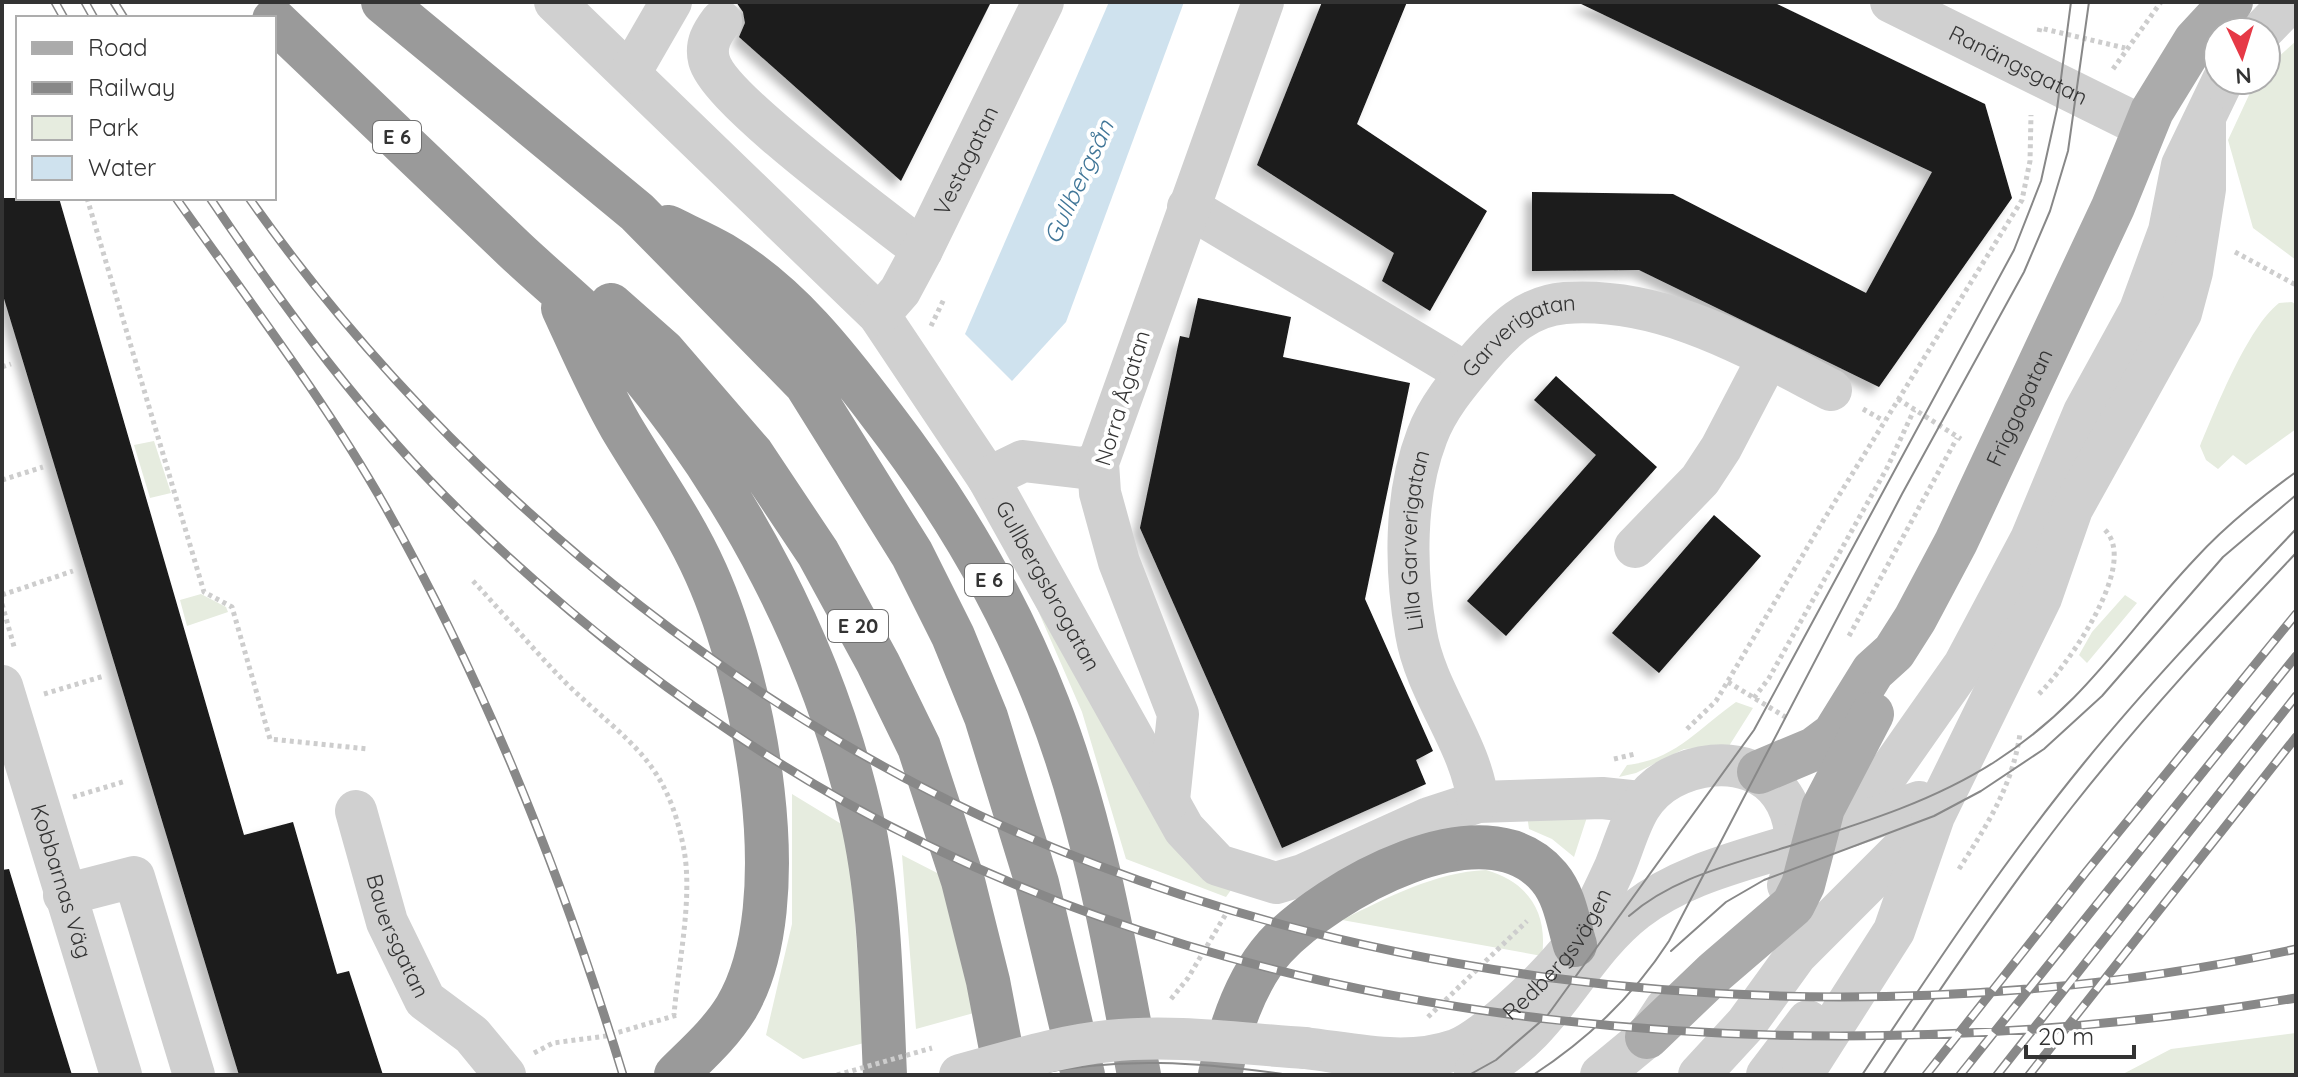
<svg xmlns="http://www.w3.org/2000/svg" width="2298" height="1077" font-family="Quicksand,sans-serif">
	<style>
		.green { fill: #e6ecdf }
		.water { fill: #cfe2ee }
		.building { fill: #1a1a1a; filter: url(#shadow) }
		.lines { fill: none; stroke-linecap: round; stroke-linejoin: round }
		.path { stroke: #cdcdcd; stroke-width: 5; stroke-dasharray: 4 4; stroke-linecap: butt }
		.minor { stroke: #d0d0d0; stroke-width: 42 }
		.major { stroke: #ababab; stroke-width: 44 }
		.highway { stroke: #9a9a9a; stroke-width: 44 }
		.tram { stroke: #888; stroke-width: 2 }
		.rail-casing { stroke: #888; stroke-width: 9 }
		.rail { stroke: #fff; stroke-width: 6; stroke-dasharray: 18; stroke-linecap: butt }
		.path-bridge { stroke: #cdcdcd; stroke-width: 5; stroke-dasharray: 4 4; stroke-linecap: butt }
		.minor-bridge { stroke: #d0d0d0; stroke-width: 42 }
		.labels { text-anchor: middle; stroke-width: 8; stroke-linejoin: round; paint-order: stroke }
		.shield { fill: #fff; stroke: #707070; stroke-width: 2 }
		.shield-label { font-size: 20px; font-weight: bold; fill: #333 }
		.street-label { font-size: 22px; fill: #333; stroke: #fff }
		.water-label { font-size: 24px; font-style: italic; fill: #3f7597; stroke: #fff }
	</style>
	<defs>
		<filter id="shadow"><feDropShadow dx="-7" dy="7" stdDeviation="4" flood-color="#0004"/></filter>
	</defs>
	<rect width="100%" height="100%" fill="#fff"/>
	<path class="green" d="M2296,41V260L2253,228L2228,140L2256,80H2266V68Z
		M2292,302L2296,305V429L2246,465L2233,455L2218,469L2206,460L2200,446C2216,408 2248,327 2279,303Z
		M154,441L171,493L150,498L134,445Z
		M1017,562L1231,890L1226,897L1126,859L1082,712Z
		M201,594L226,607L228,612L187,626L180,600Z
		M2125,595L2137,603L2087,663L2079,655L2092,632Z
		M1736,702L1753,708L1729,746L1684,749L1636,773L1619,777L1627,765C1675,760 1699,728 1736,702Z
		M792,794L848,828L864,1043L803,1059L766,1035L792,924Z
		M1588,814L1574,857L1552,839L1529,829L1527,815Z
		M902,855L945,877L981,1011L916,1029Z
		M1486,870C1528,882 1548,912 1542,956L1342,920C1386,898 1436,872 1486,870Z
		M2296,1033V1075H2121L2171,1049Z"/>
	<path class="water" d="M1109,2H1184L1066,322L1012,381L965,334Z"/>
	<path class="building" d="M736,2H991L901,181L739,37L745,23L743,12Z
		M1322,2H1407L1357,124L1487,211L1430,311L1382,281L1394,253L1257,165Z
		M1577,2H1773L1985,104L2012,198L1879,387L1639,270L1532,271V192L1673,194L1866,293L1932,172Z
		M2,198H59L244,835L293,822L337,974L349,971L383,1075H239L2,292Z
		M1198,298L1291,317L1283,357L1410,383L1365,599L1433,751L1416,760L1426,784L1282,848L1140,528L1180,336L1189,338Z
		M1556,376L1657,467L1506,636L1467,601L1596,455L1534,400Z
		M1714,515L1761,556L1659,673L1612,633Z
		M9,869L46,991L72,1075H2V870Z"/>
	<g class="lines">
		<path class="path" d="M2039,32L2040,28L2125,48
			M2113,69L2161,2
			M87,198L204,592L232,607L270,739L368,749
			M2235,252L2296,285
			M931,326L944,299
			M2,367L11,364
			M1898,399L1961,439
			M1863,409L1884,421
			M2,480L43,467
			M473,581C505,615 535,652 568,685C628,743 667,759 684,850C693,899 678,965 674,1015
			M2,595L73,571
			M2,604L15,650
			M1849,636L1957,438
			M1728,682L1787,718
			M44,694L104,676
			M2039,694C2066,667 2140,565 2105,530
			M1754,698L1769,678L1887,468L1914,410
			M1687,729L1716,701L1823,521L2022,200L2030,161L2031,115
			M1614,759L1635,754
			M73,797L126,781
			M1959,869C1987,825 2012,787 2020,734
			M1171,999L1188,978L1230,907
			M1428,1017L1527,921
			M534,1053L553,1043L606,1036L677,1015"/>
		<g class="minor">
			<path id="s1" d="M555,2L879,315L988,478L1184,829L1218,865L1276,883L1303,875L1429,818L1478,802L1602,798L1640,802"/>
			<path id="s2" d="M1891,2L2144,127"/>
			<path d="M721,21C712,33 705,44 709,60C719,100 882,218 922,250"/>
			<path d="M2261,32L2290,2"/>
			<path d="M630,73L671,2"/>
			<path d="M1188,207L1466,373"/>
			<path id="s3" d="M879,315L900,291L922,250L1043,2"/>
			<path d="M988,478L1023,461L1083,468L1098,463"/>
			<path d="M1635,547L1700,480L1721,448L1768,358"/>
			<path id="s4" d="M2,686L121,1075"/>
			<path d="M1169,800L1178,714L1119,562L1100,493L1098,463L1263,2"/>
			<path id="s5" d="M1478,802C1471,743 1426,693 1416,633C1405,570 1404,496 1427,436C1438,406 1461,380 1481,356C1505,329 1527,306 1565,303C1662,296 1748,347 1831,390"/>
			<path id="s6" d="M356,811L387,922L425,1000L472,1035L505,1075"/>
			<path d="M1851,826L1964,665L2031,539L2084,412L2140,310L2169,231L2182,165L2223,80"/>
			<path d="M64,895L134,877L194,1075"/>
			<path id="s7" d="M1305,1048C1355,1054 1406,1067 1455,1050C1485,1041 1558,969 1576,942C1592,918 1603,893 1615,867C1630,831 1634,798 1671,778C1726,750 1787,768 1795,832C1797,851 1796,869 1788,885"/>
			<path d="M1475,1072C1553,1034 1574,958 1636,910C1681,875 1739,862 1792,845C1835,832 1877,817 1919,802"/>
			<path d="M1601,1075L1647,1037L1666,1008"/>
			<path d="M1699,1075L1746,1024L1796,955L1926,825"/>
			<path d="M1767,1075L1808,1021"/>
			<path d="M1802,1075L1894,931L1934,816L2041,598L2072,509L2181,313L2192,272L2205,189V119"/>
		</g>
		<g class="major">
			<path id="s8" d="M1759,772L1814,749L1834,734L1873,671L1894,652L1915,619L1956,542L2113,207L2152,111L2195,41L2231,2"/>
			<path d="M1647,1037L1715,972L1793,905L1803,885L1823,808L1872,714"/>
		</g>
		<path class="highway" d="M383,2L637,212L806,384L912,554L953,636L986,717L1037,883L1083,1075
			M274,20C354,96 434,172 514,249C552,285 595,318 629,359C739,492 822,647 861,815C881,900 881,989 885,1075
			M668,227C686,236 705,244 722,254C789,294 837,356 883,417C950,504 1008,602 1048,705C1094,823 1116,952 1139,1075
			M611,305L663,351L752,454L818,553L878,663L919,747L963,881L988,981L1006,1075
			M563,308C581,347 599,389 621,427C650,476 683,521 706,573C754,680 799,902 736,1008C720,1034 697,1054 676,1075
			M1220,1075C1229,1031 1244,982 1275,947C1327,891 1485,800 1549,877C1565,896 1568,922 1575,945"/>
		<path class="tram" d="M1629,916C1672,878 1730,865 1783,848C1856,825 1931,803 1996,761C2086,703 2124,634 2195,559C2225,526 2260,498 2296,472
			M1671,951L1726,902L1764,880L1934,816L1981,791L2044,749L2102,696L2223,557L2296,495
			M1032,1075C1119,1056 1201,1062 1289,1075
			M1469,1075L1496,1060L1547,1016L1754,730L2014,250L2041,181L2057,109L2071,2
			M1533,1075C1587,1040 1634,995 1669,941L1902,494L2024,272L2050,211L2068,151L2089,2
			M1862,1075C1933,968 2003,862 2084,763C2151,681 2224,605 2296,529
			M1883,1075C1943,984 2004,894 2072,807C2142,718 2219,635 2296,553"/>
		<g class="rail-casing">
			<path id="rail" d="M55,2L64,18
				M85,2L94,18
				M114,2L124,18
				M176,198C248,300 325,400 386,508C487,687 563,878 623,1075
				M210,198C285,309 367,421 464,515C577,625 707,724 845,802C1274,1042 1819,1077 2296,998
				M249,198C405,418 611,607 844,744C1262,991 1826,1052 2296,949
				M1926,1075L2086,872L2296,614
				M1960,1075L2296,656
				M1997,1075L2296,696
				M2029,1075L2296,737"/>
		</g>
		<use href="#rail" class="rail"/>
		<path class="path-bridge" d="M837,1075L932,1048"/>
		<path class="minor-bridge" d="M960,1075C1009,1062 1059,1046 1109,1041C1174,1034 1241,1044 1305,1048"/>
	</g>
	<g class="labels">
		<g class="shield">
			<rect x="373" y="121" width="48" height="32" rx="6"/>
			<rect x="965" y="564" width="48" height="32" rx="6"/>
			<rect x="828" y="610" width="60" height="32" rx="6"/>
		</g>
		<g class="shield-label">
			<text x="397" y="144">E 6</text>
			<text x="989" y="587">E 6</text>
			<text x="858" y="633">E 20</text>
		</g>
		<g class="street-label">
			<text dy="8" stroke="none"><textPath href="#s2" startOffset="142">Ranängsgatan</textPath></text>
			<text dy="8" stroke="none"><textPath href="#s3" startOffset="178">Vestagatan</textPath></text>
			<text dy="8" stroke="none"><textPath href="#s5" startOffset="522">Garverigatan</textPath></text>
			<text transform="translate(1122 398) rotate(-73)" y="8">Norra Ågatan</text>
			<text dy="8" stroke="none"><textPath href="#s8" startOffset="462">Friggagatan</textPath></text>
			<text dy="8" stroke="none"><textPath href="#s5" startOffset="274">Lilla Garverigatan</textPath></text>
			<text dy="8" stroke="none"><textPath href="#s1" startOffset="770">Gullbergsbrogatan</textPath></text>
			<text dy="8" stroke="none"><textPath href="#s4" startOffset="204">Kobbarnas Väg</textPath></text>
			<text dy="8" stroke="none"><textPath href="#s6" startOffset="132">Bauersgatan</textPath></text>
			<text dy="8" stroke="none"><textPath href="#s7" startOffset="294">Redbergsvägen</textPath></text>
		</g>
		<g class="water-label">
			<text transform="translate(1079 182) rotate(-65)" y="8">Gullbergsån</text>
		</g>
	</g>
	<rect width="2298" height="1077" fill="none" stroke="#333333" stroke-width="8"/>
	<rect x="16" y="16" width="260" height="184" fill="#ffffff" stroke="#adadad" stroke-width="2"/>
	<rect x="32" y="42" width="40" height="12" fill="#ababab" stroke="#adadad" stroke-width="2"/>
	<text x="88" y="56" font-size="24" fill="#333333">Road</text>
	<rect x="32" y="82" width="40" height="12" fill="#888888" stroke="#adadad" stroke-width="2"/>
	<text x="88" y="96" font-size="24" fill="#333333">Railway</text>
	<rect x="32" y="116" width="40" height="24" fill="#e6ecdf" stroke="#adadad" stroke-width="2"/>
	<text x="88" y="136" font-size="24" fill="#333333">Park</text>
	<rect x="32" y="156" width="40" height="24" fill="#cfe2ee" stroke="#adadad" stroke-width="2"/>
	<text x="88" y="176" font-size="24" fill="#333333">Water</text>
	<g transform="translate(2242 56) rotate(176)"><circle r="38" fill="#ffffff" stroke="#adadad" stroke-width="2"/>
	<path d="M0-6L14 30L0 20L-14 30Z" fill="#e63946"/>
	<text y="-12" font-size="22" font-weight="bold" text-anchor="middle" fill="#333333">N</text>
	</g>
	<path d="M2026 1045v12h108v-12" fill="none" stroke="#333333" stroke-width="4"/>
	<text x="2038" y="1045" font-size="24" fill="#333333" stroke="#ffffff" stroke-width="6" paint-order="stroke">20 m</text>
</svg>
